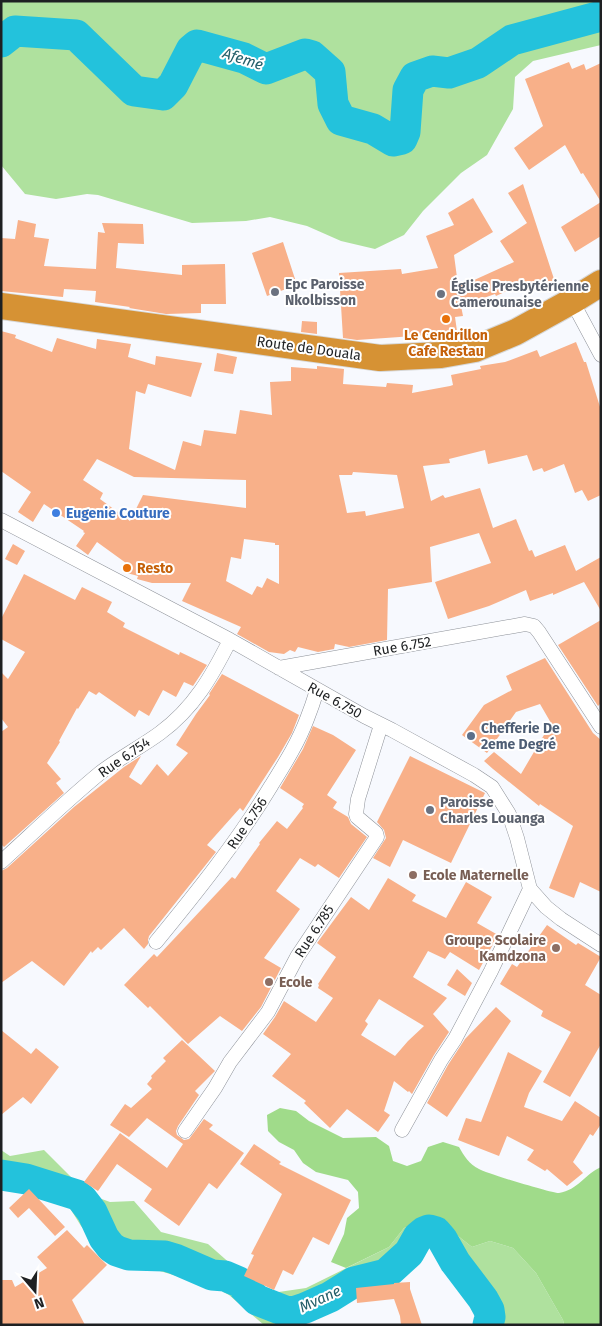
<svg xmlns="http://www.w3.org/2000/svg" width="602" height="1326" font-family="'Fira Sans',sans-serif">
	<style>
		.green { fill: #afe19e }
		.forest { fill: #a0db8a }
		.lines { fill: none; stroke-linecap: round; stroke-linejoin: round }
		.river { stroke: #23c2dc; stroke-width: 31 }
		.building { fill: #f8b089; fill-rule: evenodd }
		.street-casing { stroke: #8d9198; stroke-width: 15 }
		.highway-casing { stroke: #d6d7d7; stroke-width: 28 }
		.street { stroke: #fff; stroke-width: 14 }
		.highway { stroke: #d69234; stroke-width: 26 }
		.worship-dot { fill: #6b7280; stroke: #fff; stroke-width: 2 }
		.food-dot { fill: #e8710a; stroke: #fff; stroke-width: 2 }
		.shop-dot { fill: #3f7fe0; stroke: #fff; stroke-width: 2 }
		.service-dot { fill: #5c6f8a; stroke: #fff; stroke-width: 2 }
		.education-dot { fill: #8d6e63; stroke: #fff; stroke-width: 2 }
		.labels { text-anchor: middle; stroke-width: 4; stroke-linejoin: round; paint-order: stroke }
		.worship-label { font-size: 14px; font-weight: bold; fill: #5b616d; stroke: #fff; text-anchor: start }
		.food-label { font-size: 14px; font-weight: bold; fill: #c56008; stroke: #fff }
		.street-label { font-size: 14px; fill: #1e2022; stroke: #fff }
		.shop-label { font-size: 14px; font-weight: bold; fill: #366cbe; stroke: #fff; text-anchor: start }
		.service-label { font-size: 14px; font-weight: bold; fill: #4e5e75; stroke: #fff; text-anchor: start }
		.education-label { font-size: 14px; font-weight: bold; fill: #785e54; stroke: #fff; text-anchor: start }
		.water-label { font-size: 15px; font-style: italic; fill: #245e69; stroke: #fff }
	</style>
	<rect width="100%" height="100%" fill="#f7f9fe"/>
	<path class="green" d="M1,1H601V45L533,61L515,77L513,109L487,155L461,173L423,211L404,235L375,249L341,241L307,226L270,217L246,221L192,223L98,195L87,194L56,199L25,194L1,165Z
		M1,1150L10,1156L44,1150L88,1194L110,1202L134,1201L161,1232L208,1244L265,1294L306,1288L389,1247L404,1228L434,1217L472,1247L490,1241L513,1248L536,1273L563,1320L564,1325H479L478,1311L462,1287L447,1272L435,1250L428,1245L413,1263L393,1276L354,1286L338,1302L271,1325H264L229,1295L214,1287L109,1256L81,1226L68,1205L49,1189L1,1182Z"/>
	<path class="forest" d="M280,1108L296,1111L309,1121L343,1138L376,1137L389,1146L393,1161L407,1166L421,1161L428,1147L443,1142L459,1147C464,1156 469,1164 479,1169C485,1173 555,1194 559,1193C578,1190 585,1174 601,1167V1325H564L563,1320L536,1273L513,1248L490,1241L472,1247L434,1217L404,1228L389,1247L346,1268L331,1262L344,1234L347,1218L359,1208L358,1192L348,1180L316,1172L303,1163L294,1150L279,1142L268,1131L267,1115Z"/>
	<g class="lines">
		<path class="river" d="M1,42L15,31L76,35L134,91L163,95L173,85L191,50L197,45L244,58L266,69L305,54L312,56L330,72L333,104L341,120L373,129L393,141L402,139L405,132L408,90L415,77L432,71L449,73L478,63L512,40L601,16
			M1,1175L26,1179L77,1195L82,1199L92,1212L104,1238L111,1247L117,1251L129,1255L165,1256L175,1259L212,1275L225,1276L239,1282L257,1300L290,1313L305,1308L330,1297L354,1282L386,1274L409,1253L418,1237L424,1232L429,1230L436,1232L442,1239L455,1262L483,1299L489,1310L490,1317L488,1325"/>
	</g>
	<path class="building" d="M569,62L572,69L584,64L586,70L601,63V236L575,252L561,227L601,202L583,173L581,174L565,145L529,170L514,148L543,126L525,79Z
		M523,184L555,282L527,291L524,283L496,296L495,294L461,306L463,316L455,317L457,331L428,335L357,340L343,338L339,273L401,269L402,274L438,268L426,236L454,225L448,213L473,198L493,232L454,255L458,285L472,280V281L514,262L500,241L527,223L508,193Z
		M18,220L36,224L34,237L49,239L44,266L96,269L98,232L105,233L102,223L143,224L144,244L118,243L116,268L182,275V265L225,264L226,304H201V313L166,314L129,308L130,307L95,302L96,291L64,289L63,297L1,291V238L15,239Z
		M283,242L297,285L267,296L252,253Z
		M302,321L317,322V334L301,332Z
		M1,331L16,335L15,338L52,352L57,338L96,349L97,339L131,344L128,357L155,365L156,356L202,363L191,397L148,384L145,394L136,391L129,449L175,470L183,441L201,446L204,430L236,434L240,410L272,415L270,382L291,381V367L317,369V366L344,369L343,384L386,387L387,383L413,385L412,393L450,386L453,385L451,375L481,369L480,366L505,362L537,350L540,357L576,342L584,362H586L601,410V495L588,501L582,490L575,493L564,464L544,472L542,468L533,471L527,455L488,464L485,450L449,459L450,463L423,466L431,501L443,495L445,498L480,488L493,528L516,519L529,551L532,550L535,557L565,545L576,571L601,557V611L584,582L553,595V593L530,601L526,590L489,606L448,619L435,582L491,563L479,533L430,547L432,582L388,589L387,640L349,647L335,644L334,649L318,652L298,647L295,652L290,650L284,654L269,652L237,634L241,627L182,601L191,583H152L137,579L138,576L123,572L126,563L97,542L88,555L76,546L85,533L83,532L84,531L44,504L33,522L18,512L31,492L1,471ZM97,459L134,477L246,480V508L143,495L130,521L100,499L103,493L83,480ZM353,472L397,475L404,508L366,516L365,511L347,513L339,475H352ZM244,539L275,543V545H279V584L267,578L262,588L257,586L252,595L226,581L231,557L241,559Z
		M217,353L237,357L233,374L214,371Z
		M13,544L25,551L17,565L5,559Z
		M24,574L75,600L82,587L112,602L107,612L125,623L123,627L179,655L180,652L207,665L193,686L184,682L176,697L163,690L149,716L139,710L135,717L99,692L96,695L89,691L78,709L77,708L59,741L60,742L47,763L61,779L56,783L64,793L4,847L1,844V732L8,727L1,718V672L8,679L25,652L1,639V619Z
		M601,620V703L598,706L558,645Z
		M545,658L593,733L601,740V892L580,882L574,898L549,888L573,826L540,804L539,806L493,769L484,761L494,752L521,774L551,723L540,704L516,712L487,753L462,735L484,705L512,690L506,676Z
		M222,674L299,715L292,733L278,757L243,811L240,808L207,845L216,852L149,936L148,940V944L144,949L124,928L101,950L98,947L92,953L91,951L64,986L32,961L1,983V871L7,868L74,807L124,767L141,756L129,777L141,785L157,764L168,776L188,753L176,745L196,714L210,695L209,694Z
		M313,726L333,735L356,750L327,795L337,802L333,808L348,817L351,824L367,837L339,878L318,864L315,867L300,858L276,891L300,909L264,958L281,968L261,1007L242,1031L220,1016L188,1044L150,1006L148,1008L124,985L154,954L157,957L232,877L235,879L260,844L259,843L277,821L287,829L303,808L302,807L304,804L280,788L303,749Z
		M410,756L485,793L451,863L403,840L390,867L373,858L386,838L384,830L377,822Z
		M388,878L416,895L412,901L446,918L466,882L492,897L477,923L498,935L479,970L450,952L445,959L428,951L413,977L447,998L433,1014L449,1032L447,1035L434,1055L412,1094L409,1091L408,1092L394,1081L384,1111L390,1115L378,1132L347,1109L330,1128L304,1103L306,1101L272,1076L291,1054L263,1034L275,1017L284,1001L316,1022L333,998L318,988L319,985L318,984L336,957L317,943L351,897L369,910ZM379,999L424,1026L408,1041L395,1056L361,1035L368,1024L365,1021Z
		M547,925L576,945L578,943L601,957L585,985L601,995V1044L570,1097L543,1082L571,1032L541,1016L543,1011L500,984L512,964L517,967Z
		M457,969L472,983L465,996L447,985Z
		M496,1007L511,1021L447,1117L427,1103L448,1065L465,1039Z
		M1,1030L31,1054L36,1048L59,1067L31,1104L23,1097L1,1115Z
		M182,1040L215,1071L195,1091L199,1095L178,1126L176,1131L177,1135L184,1140L189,1139L204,1119L213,1125L209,1129L244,1153L217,1189L209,1183L179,1226L144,1201L152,1189L117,1164L98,1191L84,1182L120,1133L167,1168L183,1144L147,1118L129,1137L110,1125L125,1104L131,1108L152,1089L147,1084L152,1078L151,1076L166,1061L163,1058Z
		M508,1052L542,1071L529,1093L524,1107L562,1121L575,1101L601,1118V1124L593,1136L590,1134L573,1162L583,1173L567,1186L547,1169L545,1171L527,1160L534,1150L507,1136L499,1156L458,1140L466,1118L481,1122Z
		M254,1144L281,1162L279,1164L351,1200L329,1245L313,1237L293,1275L283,1270L274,1290L244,1276L254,1255L251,1254L282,1194L240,1164Z
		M29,1189L65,1227L55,1236L29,1208L18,1218L9,1208Z
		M67,1230L84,1248L87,1245L107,1265L72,1300L85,1325H1V1280H12L15,1287L47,1268L37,1257Z
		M410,1282V1289L422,1325H401L400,1316L394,1299L357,1303L356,1288L394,1284V1283Z"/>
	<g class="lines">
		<g class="street-casing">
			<path id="street" d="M572,301L601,355
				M1,520L230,640L364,716L392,730L474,775L492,787L509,814L517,838L530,889L546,907L561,919L601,945
				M279,668L525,624L534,626L539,632L601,727
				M1,862C34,832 66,801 100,773C119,758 141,747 160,733C194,708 212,676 230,640
				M156,942C197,892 237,842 271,786C284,765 298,743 307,719C311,709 314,700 317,690
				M402,1130L441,1060L455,1039L491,971L530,889
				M185,1131L215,1088L230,1062L268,1012L297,957L377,837L376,833L357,817L356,814L358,799L381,725"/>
		</g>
		<g class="highway-casing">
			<path id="highway" d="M1,306L380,358L441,355L475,349L516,332L572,301L601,283"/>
		</g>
		<use href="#street" class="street"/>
		<use href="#highway" class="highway"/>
	</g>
	<g class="worship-dot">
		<circle cx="275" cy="292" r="5"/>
		<circle cx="441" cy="294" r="5"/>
		<circle cx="430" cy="810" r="5"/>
	</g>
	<g class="food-dot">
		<circle cx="446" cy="319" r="5"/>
		<circle cx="127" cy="568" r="5"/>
	</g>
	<circle class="shop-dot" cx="56" cy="513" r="5"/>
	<circle class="service-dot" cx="471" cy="736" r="5"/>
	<g class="education-dot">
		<circle cx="413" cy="875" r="5"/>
		<circle cx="556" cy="948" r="5"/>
		<circle cx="269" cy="982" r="5"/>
	</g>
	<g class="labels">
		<g class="worship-label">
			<text x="285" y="289">Epc Paroisse<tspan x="285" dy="16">Nkolbisson</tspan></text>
			<text x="451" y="291">Église Presbytérienne<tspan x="451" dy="16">Camerounaise</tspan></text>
			<text x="440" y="807">Paroisse<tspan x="440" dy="16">Charles Louanga</tspan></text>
		</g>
		<g class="food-label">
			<text x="446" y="340">Le Cendrillon<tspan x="446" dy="16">Cafe Restau</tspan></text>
			<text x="137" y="573" text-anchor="start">Resto</text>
		</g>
		<g class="street-label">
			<text transform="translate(309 348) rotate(8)" y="5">Route de Douala</text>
			<text transform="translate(402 646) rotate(-10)" y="5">Rue 6.752</text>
			<text transform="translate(335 700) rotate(29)" y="5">Rue 6.750</text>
			<text transform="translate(124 757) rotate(-35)" y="5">Rue 6.754</text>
			<text transform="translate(247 823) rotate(-56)" y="5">Rue 6.756</text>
			<text transform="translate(314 931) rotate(-57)" y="5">Rue 6.785</text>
		</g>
		<g class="shop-label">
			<text x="66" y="518">Eugenie Couture</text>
		</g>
		<g class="service-label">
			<text x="481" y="733">Chefferie De<tspan x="481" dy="16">2eme Degré</tspan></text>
		</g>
		<g class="education-label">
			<text x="423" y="880">Ecole Maternelle</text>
			<text x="546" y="945" text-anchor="end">Groupe Scolaire<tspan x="546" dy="16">Kamdzona</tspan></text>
			<text x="279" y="987">Ecole</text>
		</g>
		<g class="water-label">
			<text transform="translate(243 59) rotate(18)" y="5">Afemé</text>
			<text transform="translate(320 1299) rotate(-25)" y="5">Mvane</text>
		</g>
	</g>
	<rect width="602" height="1326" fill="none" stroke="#1e2022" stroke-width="5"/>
	<g transform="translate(35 1291) rotate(161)" stroke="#ffffff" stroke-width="4" paint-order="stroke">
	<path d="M0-4L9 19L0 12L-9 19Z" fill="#1e2022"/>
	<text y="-8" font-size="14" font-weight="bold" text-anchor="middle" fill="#1e2022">N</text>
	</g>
</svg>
